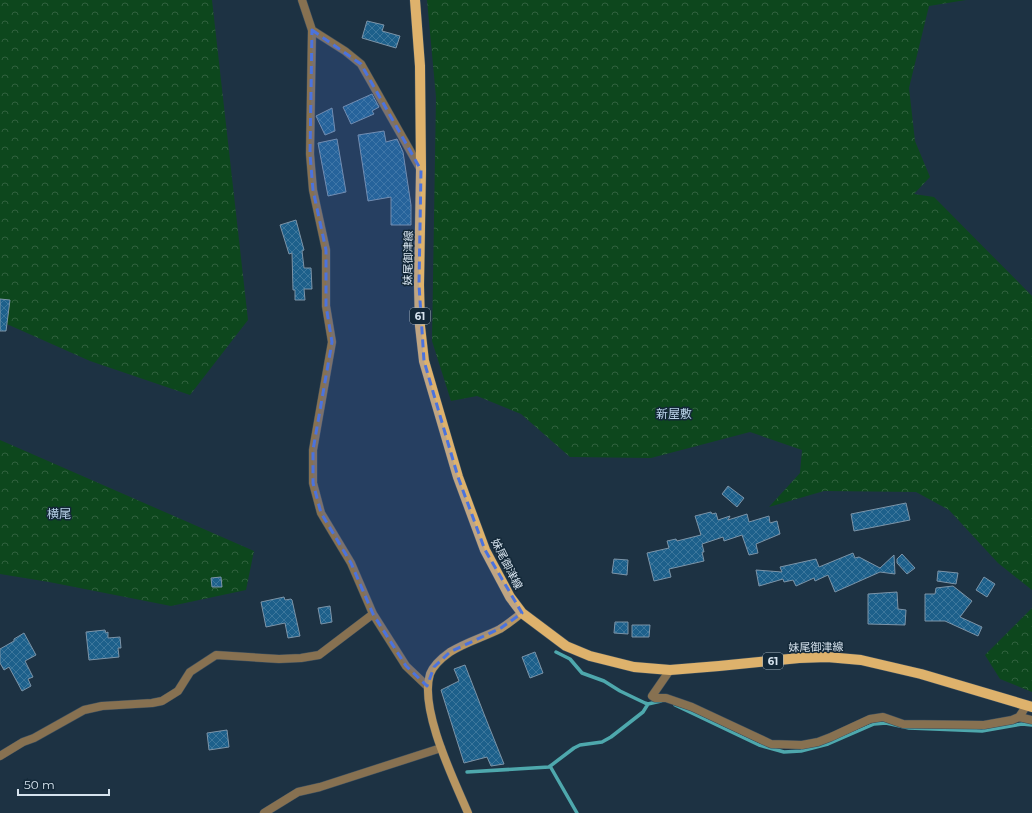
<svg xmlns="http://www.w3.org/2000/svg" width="1032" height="813" font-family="Montserrat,'Noto Sans JP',sans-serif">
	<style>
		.forest { fill: url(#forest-crowns) }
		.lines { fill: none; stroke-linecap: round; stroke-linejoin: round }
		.stream { stroke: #4ea8ad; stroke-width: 3.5 }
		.building { fill: url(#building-cross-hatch); stroke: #7c94a8 }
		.street-casing { stroke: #3b4e5e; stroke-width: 9 }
		.secondary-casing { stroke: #3b4e5e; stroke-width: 9 }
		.primary-casing { stroke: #3b4e5e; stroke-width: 11 }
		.street { stroke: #877151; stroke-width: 8 }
		.secondary { stroke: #b89661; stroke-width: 8 }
		.primary { stroke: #deb26c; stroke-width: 10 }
		.marked { fill: #4b73de; fill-opacity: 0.2; stroke: #4b73de; stroke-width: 3; stroke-dasharray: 8 5; stroke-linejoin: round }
		.labels { text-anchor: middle; stroke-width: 3; stroke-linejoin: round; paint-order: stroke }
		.shield { fill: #132838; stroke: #9cabb7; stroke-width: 1 }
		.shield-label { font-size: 10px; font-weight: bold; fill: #d6e3ee }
		.street-label { font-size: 11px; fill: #d6e3ee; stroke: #132838 }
		.neighbourhood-label { font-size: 12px; fill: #b8d2e7; stroke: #132838 }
	</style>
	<defs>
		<pattern id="forest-crowns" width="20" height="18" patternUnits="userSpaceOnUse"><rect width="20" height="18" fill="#0d471d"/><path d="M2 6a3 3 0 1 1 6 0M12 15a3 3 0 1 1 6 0" fill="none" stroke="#30613e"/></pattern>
		<pattern id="building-cross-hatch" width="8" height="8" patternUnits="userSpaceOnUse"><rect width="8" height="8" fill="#1d608b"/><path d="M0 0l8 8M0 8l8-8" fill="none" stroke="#3d779c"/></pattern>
	</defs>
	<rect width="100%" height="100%" fill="#1d3243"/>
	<path class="forest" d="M0,0H212L248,320L190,395L90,361L0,321Z
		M427,0H966L929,6L909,88L915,141L930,177L914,194L934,197L1032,296V590L998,563L949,510L916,492L824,491L769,507L800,473L802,450L750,432L651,458L570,457L521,414L477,396L451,401L432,341L436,97Z
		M0,440L254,551L246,590L171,606L49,582L0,574Z
		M1032,608V692L1000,679L985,655Z"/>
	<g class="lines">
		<path class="stream" d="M556,652L570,659L582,673L604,681L620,691L645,703L648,704L661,701
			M675,705L759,745L784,752L801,751L828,744L874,724L886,723L909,728L982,731L1022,724L1032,725
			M550,766L577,813
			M467,772L549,767L574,748L580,745L602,742L611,737L643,712L648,704"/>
	</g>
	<path class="building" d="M367,21L384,25L382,31L400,36L396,48L362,38Z
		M372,94L379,107L372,111L374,114L351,124L343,107Z
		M332,108L335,131L325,135L316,116Z
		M384,131L386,142L397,139L403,152L411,205V225H391V197L368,201L358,135Z
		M337,139L346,192L328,196L318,143Z
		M296,220L304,250L302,251L304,268H311L312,289H304L305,300H295V290H293L292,253L289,254L280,225Z
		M0,299L10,300L6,331H0Z
		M728,486L744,498L737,507L722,494Z
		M906,503L910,520L854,531L851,514Z
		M711,512L712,514L716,513L718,520L730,516L728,520L747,514L749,522L769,516L770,523L777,521L780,534L756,544L758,553L749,555L742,535L724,541L723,537L702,544L704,552H702L704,561L669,569L671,577L654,581L647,553L669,548L667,541L676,539L677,541L701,535L695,516Z
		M853,553L855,558L859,557L880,568L894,555L895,574L880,572L835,592L828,575L815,581L814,578L796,586L793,580L784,582L783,579L759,586L756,570L782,572L780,567L816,559L819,567Z
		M902,554L915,568L907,574L897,563V559Z
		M614,559L628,560L627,575L612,573Z
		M938,571L958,573L956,584L937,581Z
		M221,577L222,587H212L211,578Z
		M984,577L995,584L987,597L976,590Z
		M953,586L972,601L960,617L982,627L978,636L945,621H925V594H935L936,588Z
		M897,592L898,609L906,610L905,625L868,624V594Z
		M284,597L285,600L291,599L292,600L300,636L288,638L285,623L266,627L261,602Z
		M330,606L332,622L321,624L318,608Z
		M615,622H628V634L614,633Z
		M632,625H650L649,637H632Z
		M105,630L106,633L108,632V638L120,637L121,648H118L119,657L89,660L86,632Z
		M24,633L36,655L25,661L33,677L28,679L31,686L22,691L9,667L4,670L0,663V649L14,641V639Z
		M535,652L543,673L530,678L522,657Z
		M465,665L484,714L504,764L491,766L487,757L464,763L441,690L459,681L454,669Z
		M227,730L229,747L209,750L207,733Z"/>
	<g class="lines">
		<g class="street-casing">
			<path id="street" d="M302,0L312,30L310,154L313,190L326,250V306L332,342L313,450V483L321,513L351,563L373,614L406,666L427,686
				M312,30L345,51L361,64L421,170
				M670,670L652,696L655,698H666L692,707L771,744L802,745L818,742L831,737L870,719L883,717L903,724L984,725L1012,720L1019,717L1027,705
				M1019,717L1032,720
				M0,756L23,742L34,738L84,710L102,706L152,703L162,701L178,691L190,672L216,655L279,659L301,658L319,655L373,614
				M264,813L298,792L320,787L441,748"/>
		</g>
		<g class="secondary-casing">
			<path id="secondary" d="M468,813C454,780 419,709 430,674C433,666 443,657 450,652C466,642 484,637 500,629C508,624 515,618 522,613"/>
		</g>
		<g class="primary-casing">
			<path id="primary" d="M415,0L420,66L421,170L419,285L420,326L424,361L458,477L485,550L510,597L522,613L566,646L590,656L634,667L670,670L719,666L799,658L827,657L861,660L921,674L1032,707"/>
		</g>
		<use href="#street" class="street"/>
		<use href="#secondary" class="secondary"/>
		<use href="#primary" class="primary"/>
	</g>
	<path class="marked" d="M312,30L361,64L421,170L419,285L424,361L458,477L485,550L522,613L501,628L450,652L434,667L427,686L406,666L373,614L351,563L321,513L313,483V450L332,342L326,306V250L313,190L310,154Z"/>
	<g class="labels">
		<g class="shield">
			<rect x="410" y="308" width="20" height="16" rx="3"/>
			<rect x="763" y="653" width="20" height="16" rx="3"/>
		</g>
		<g class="shield-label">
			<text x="420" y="320">61</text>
			<text x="773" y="665">61</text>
		</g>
		<g class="street-label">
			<text transform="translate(408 258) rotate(-89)" y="4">妹尾御津線</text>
			<text transform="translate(507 564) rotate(63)" y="4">妹尾御津線</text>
			<text transform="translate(816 647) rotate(-1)" y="4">妹尾御津線</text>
		</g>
		<g class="neighbourhood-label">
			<text x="674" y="418">新屋敷</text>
			<text x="59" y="518">横尾</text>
		</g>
	</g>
	<path d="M18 789v6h91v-6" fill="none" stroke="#d6e3ee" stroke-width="2"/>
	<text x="24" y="789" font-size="12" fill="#d6e3ee" stroke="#132838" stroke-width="3" paint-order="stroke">50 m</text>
</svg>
